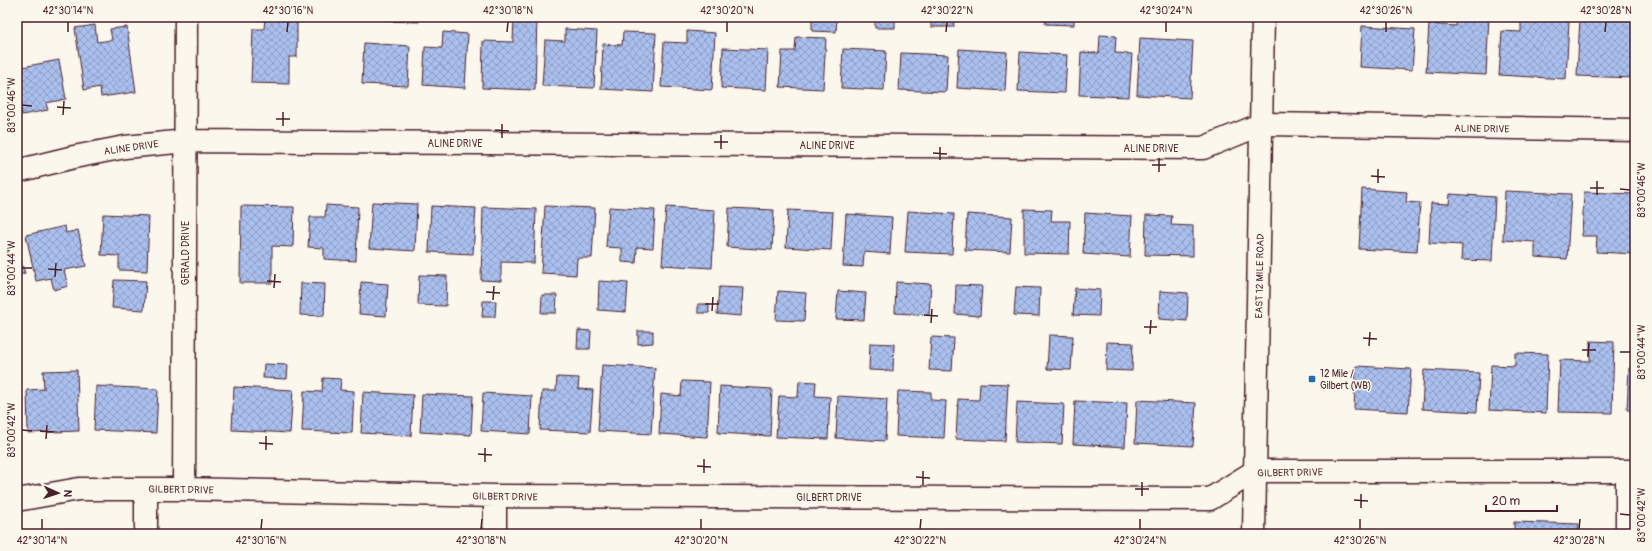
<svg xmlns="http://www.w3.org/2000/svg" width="1652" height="551" font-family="Pangolin,sans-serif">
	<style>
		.building { fill: url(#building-cross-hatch); stroke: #4a1f2b }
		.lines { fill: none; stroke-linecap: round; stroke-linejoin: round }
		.minor-casing { stroke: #4a1f2b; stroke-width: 25 }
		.major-casing { stroke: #4a1f2b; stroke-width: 25 }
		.minor { stroke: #fbf7ec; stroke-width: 22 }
		.major { stroke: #fbf7ec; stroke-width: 22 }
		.ticks { fill: none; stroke: #4a1f2b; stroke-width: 1.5 }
		.poi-dot { fill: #1f6fb2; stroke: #fbf7ec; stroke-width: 1.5 }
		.labels { text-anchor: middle; stroke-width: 3; stroke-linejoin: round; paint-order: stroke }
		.street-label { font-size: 10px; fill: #4a1f2b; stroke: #fbf7ec }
		.poi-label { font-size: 10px; fill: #4a1f2b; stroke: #fbf7ec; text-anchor: start }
		.neatline { fill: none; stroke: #4a1f2b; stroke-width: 1.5 }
		.ticks-label { font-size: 10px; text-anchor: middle; fill: #4a1f2b }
	</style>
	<defs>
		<pattern id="building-cross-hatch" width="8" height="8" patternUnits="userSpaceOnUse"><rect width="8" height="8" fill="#aac0ee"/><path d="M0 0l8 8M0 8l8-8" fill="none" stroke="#8c9bc1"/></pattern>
	</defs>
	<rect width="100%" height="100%" fill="#fbf7ec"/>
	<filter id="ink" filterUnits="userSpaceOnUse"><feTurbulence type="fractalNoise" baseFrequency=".025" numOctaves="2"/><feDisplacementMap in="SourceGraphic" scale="8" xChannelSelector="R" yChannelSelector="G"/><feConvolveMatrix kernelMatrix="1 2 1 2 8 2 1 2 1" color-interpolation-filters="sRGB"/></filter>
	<g filter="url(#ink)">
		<path class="building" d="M265,17H297V57H289V84L251,83L253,29H264Z
			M388,17H419V22L388,21Z
			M514,17H537L535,90L482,88L483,41L513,42Z
			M749,17H776V20L749,19Z
			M812,17H837L836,32L812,31Z
			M875,17H895V28H875Z
			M931,17H953L954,27H931Z
			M987,17H1015L1014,22L987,20Z
			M1046,17H1074V25L1045,24Z
			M1457,17H1489L1486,75L1426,72L1429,24L1456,26Z
			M1580,17H1635V78L1577,76Z
			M1521,18L1569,21L1566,79L1499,75L1502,31L1521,32Z
			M95,25L97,42L112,40L110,29L127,27L136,92L101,97L100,87L84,90L75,28Z
			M1362,26L1415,29L1412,70L1360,67Z
			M565,29L597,31L594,88L542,86L545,40L565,41Z
			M687,31L715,33L712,90L661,87L664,42L687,43Z
			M443,32L468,34L465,88L423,85L425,47L442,48Z
			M623,32L656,33L653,92L601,89L603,44L622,45Z
			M1100,35L1116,36L1115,53L1132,54L1129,97L1079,95L1081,52L1099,53Z
			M796,37L826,38L823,89L780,87L782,51H795Z
			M1140,38L1193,41L1190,98L1137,95Z
			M364,43L410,46L408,86L362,84Z
			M723,48L768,50L766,90L721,88Z
			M843,49L886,51L884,90L841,88Z
			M959,49L1007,52L1005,91L957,88Z
			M1020,52L1067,55L1065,93L1018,91Z
			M901,53L948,55L946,92L899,90Z
			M59,60L66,99L46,103L48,110L22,115L17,88V68Z
			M1362,189L1407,192L1406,202L1420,203L1417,252L1359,249Z
			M1505,191L1571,194L1567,259L1535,257V242L1503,240Z
			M1584,192L1635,194V254L1596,252L1597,236H1582Z
			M1450,194L1495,197L1492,261L1461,260L1462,245L1429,243L1431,203L1449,204Z
			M372,202L417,204L415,251L369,248Z
			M326,205L358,207L356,261L324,259V248L308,247L310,217H325Z
			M241,206L294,207L293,247L272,246V283H240Z
			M431,206L476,208L473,254L429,252Z
			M545,206L595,208L592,258H577L576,275L541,273Z
			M483,207L536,209L534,263L501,262V281L481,280Z
			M609,207L655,210L653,248L637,247L636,263L622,262V248L606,247Z
			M666,207L715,210L712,268L662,265Z
			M729,208L774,210L772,250L727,247Z
			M1024,209L1052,210L1051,221H1070L1069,254L1024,253Z
			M788,210L833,212L831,250L786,247Z
			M908,211L954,214L952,254L905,252Z
			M1085,213L1132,216L1130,257L1083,254Z
			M103,214L149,216L147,271L119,270V256L101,255Z
			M846,214L892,217L890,254L864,252L863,267L843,266Z
			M967,214L1012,217L1010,252L965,250Z
			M1146,215L1172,216L1171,225L1193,226V256L1145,255Z
			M65,226L66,233L78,230L86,266L64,270L68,286L54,290L51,278L36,281L26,235Z
			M17,251L25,273L17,276Z
			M419,275L447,276L446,306L418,305Z
			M114,280L146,281L144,310L112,308Z
			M599,281L628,283L626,312L598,310Z
			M361,282L388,284L386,316L359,314Z
			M896,282L931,284L929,315L895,313Z
			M301,283L325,284L324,316L300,315Z
			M956,285L982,286L980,316L955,314Z
			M719,287L743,288L741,316L717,314Z
			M1016,287L1040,288L1039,316L1014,315Z
			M1075,288L1100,290L1099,316L1073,315Z
			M778,291L806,293L804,321L776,320Z
			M838,291L866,293L864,320L836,319Z
			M1160,291L1188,293L1187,321L1159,319Z
			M542,295H557L556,313H541Z
			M483,301H496L495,317H482Z
			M698,304H709V313H698Z
			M578,330L591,331L590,349H577Z
			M638,331H653V343L638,344Z
			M1049,335L1073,336L1071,370L1047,369Z
			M931,337L954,338L952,371L929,370Z
			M1590,341L1614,342L1612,413L1558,412L1560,360L1590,361Z
			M1107,342L1133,343L1132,371L1106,370Z
			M870,343L894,344L893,371L869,370Z
			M1515,353L1548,354L1546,413L1489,410L1491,365L1515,366Z
			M264,364L288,365L287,379L263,378Z
			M602,365L655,368L651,434L598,431Z
			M1356,366L1411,369L1408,412L1354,409Z
			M1629,368L1635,369V410H1627Z
			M77,370L79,431L28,433L27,390L44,389L43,371Z
			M1424,370L1479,373L1477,412L1422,409Z
			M557,377L579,378L578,389L593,390L590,432L540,430L542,391H556Z
			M323,378L341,379L340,390L354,391L352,433L302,431L304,391L322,392Z
			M682,381L710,382L707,437L659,434L661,394L681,396Z
			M799,381L816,382L815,396L830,397L828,439L776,437L779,396L798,397Z
			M980,383L1008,384L1005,441L956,439L958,399L979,400Z
			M96,386L158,389L156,433L94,430Z
			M720,386L772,389L770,436L718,433Z
			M234,387L293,390L290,433L232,430Z
			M898,391L931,392V400L946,401L944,438L896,436Z
			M363,392L413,395L411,436L361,433Z
			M483,393L532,396L530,434L481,431Z
			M422,394L473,396L471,435L420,432Z
			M838,396L887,399L885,441L836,438Z
			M1137,400L1196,403L1193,446L1135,443Z
			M1075,401L1127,403L1125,447L1073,444Z
			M1017,402L1064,404L1062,444L1015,442Z
			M1514,522L1579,524L1578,534H1514Z"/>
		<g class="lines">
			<g class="minor-casing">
				<path id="minor" d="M17,171L74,157L125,147L186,141L1203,148L1262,124L1635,130
					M1627,471V534
					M184,489L186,17
					M17,500L79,489H184L495,496L1210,499L1255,471H1635
					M146,534V489
					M495,534V496"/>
			</g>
			<g class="major-casing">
				<path id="major" d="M1254,534L1263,17"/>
			</g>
			<use href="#minor" class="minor"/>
			<use href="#major" class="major"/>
		</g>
	</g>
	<path class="ticks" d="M68,32V22M287,32L288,22M507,32L508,22M727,32V22M946,32L947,22M1166,32V22M1386,32V22M1605,32L1606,22M22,105L32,106M57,107L71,108M63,115L64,101M276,119H290M283,126V112M495,130L509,131M502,138V124M714,142H728M721,149V135M933,153L947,154M940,160V147M1152,165H1166M1159,172V158M1371,176L1385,177M1378,183V169M1590,188H1604M1620,189L1630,190M1597,195V181M22,268H32M48,269L62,270M55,277L56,263M267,281L281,282M274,288L275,274M486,292L500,293M493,300L494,286M705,304H719M712,311L713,297M924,315L938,316M931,323L932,309M1144,327H1157M1150,334L1151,320M1363,338L1377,339M1369,346L1370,332M1582,350H1596M1620,352H1630M1588,357L1589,343M22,430L32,431M40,431L54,432M46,439L47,425M259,443L273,444M266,450V436M478,454L492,455M485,462V448M697,466L711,467M704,473V459M916,477L930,478M923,485V471M1135,489H1149M1142,496V482M1354,500L1368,501M1361,508V494M1620,514L1630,515M42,529V519M261,529L262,519M481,529L482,519M701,529V519M920,529L921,519M1140,529V519M1360,529V519M1579,529L1580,519"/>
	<rect class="poi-dot" x="1308" y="375" width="8" height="8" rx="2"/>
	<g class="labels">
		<g class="street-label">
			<text transform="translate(1482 128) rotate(1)" y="4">ALINE DRIVE</text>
			<text x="455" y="147">ALINE DRIVE</text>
			<text x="827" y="149">ALINE DRIVE</text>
			<text transform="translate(131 147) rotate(-8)" y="4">ALINE DRIVE</text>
			<text x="1151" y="152">ALINE DRIVE</text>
			<text transform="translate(185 253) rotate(-90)" y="4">GERALD DRIVE</text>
			<text transform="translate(1259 276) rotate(-89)" y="4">EAST 12 MILE ROAD</text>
			<text transform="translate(1290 472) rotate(-1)" y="4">GILBERT DRIVE</text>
			<text transform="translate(181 489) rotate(1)" y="4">GILBERT DRIVE</text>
			<text transform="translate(505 496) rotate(1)" y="4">GILBERT DRIVE</text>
			<text x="829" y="501">GILBERT DRIVE</text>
		</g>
		<g class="poi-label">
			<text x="1320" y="377">12 Mile /<tspan x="1320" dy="12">Gilbert (WB)</tspan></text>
		</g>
	</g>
	<rect width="1652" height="551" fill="none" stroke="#fbf7ec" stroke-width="44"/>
	<g transform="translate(58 493) rotate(93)" stroke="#fbf7ec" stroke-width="3" paint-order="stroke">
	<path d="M0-3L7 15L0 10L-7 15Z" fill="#4a1f2b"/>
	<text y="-6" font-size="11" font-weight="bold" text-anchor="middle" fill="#4a1f2b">N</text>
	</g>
	<path d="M1486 505v6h71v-6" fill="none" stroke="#4a1f2b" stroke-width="2"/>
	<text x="1492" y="505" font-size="12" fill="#4a1f2b" stroke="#fbf7ec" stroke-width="3" paint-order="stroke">20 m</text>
	<rect x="22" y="22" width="1608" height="507" class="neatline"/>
	<g class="ticks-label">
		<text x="68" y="14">42°30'14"N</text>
		<text x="288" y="14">42°30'16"N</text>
		<text x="508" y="14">42°30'18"N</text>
		<text x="727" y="14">42°30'20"N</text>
		<text x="947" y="14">42°30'22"N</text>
		<text x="1166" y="14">42°30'24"N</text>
		<text x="1386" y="14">42°30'26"N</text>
		<text x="1606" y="14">42°30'28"N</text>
		<text transform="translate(11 105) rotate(-90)" y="4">83°00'46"W</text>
		<text transform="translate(1641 190) rotate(-90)" y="4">83°00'46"W</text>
		<text transform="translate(11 268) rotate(-90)" y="4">83°00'44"W</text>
		<text transform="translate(1641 352) rotate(-90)" y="4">83°00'44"W</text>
		<text transform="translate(11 430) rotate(-90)" y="4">83°00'42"W</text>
		<text transform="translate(1641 515) rotate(-90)" y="4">83°00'42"W</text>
		<text x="42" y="544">42°30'14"N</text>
		<text x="261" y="544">42°30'16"N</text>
		<text x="481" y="544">42°30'18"N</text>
		<text x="701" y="544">42°30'20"N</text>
		<text x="920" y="544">42°30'22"N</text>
		<text x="1140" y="544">42°30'24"N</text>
		<text x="1360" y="544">42°30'26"N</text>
		<text x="1579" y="544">42°30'28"N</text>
	</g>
</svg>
